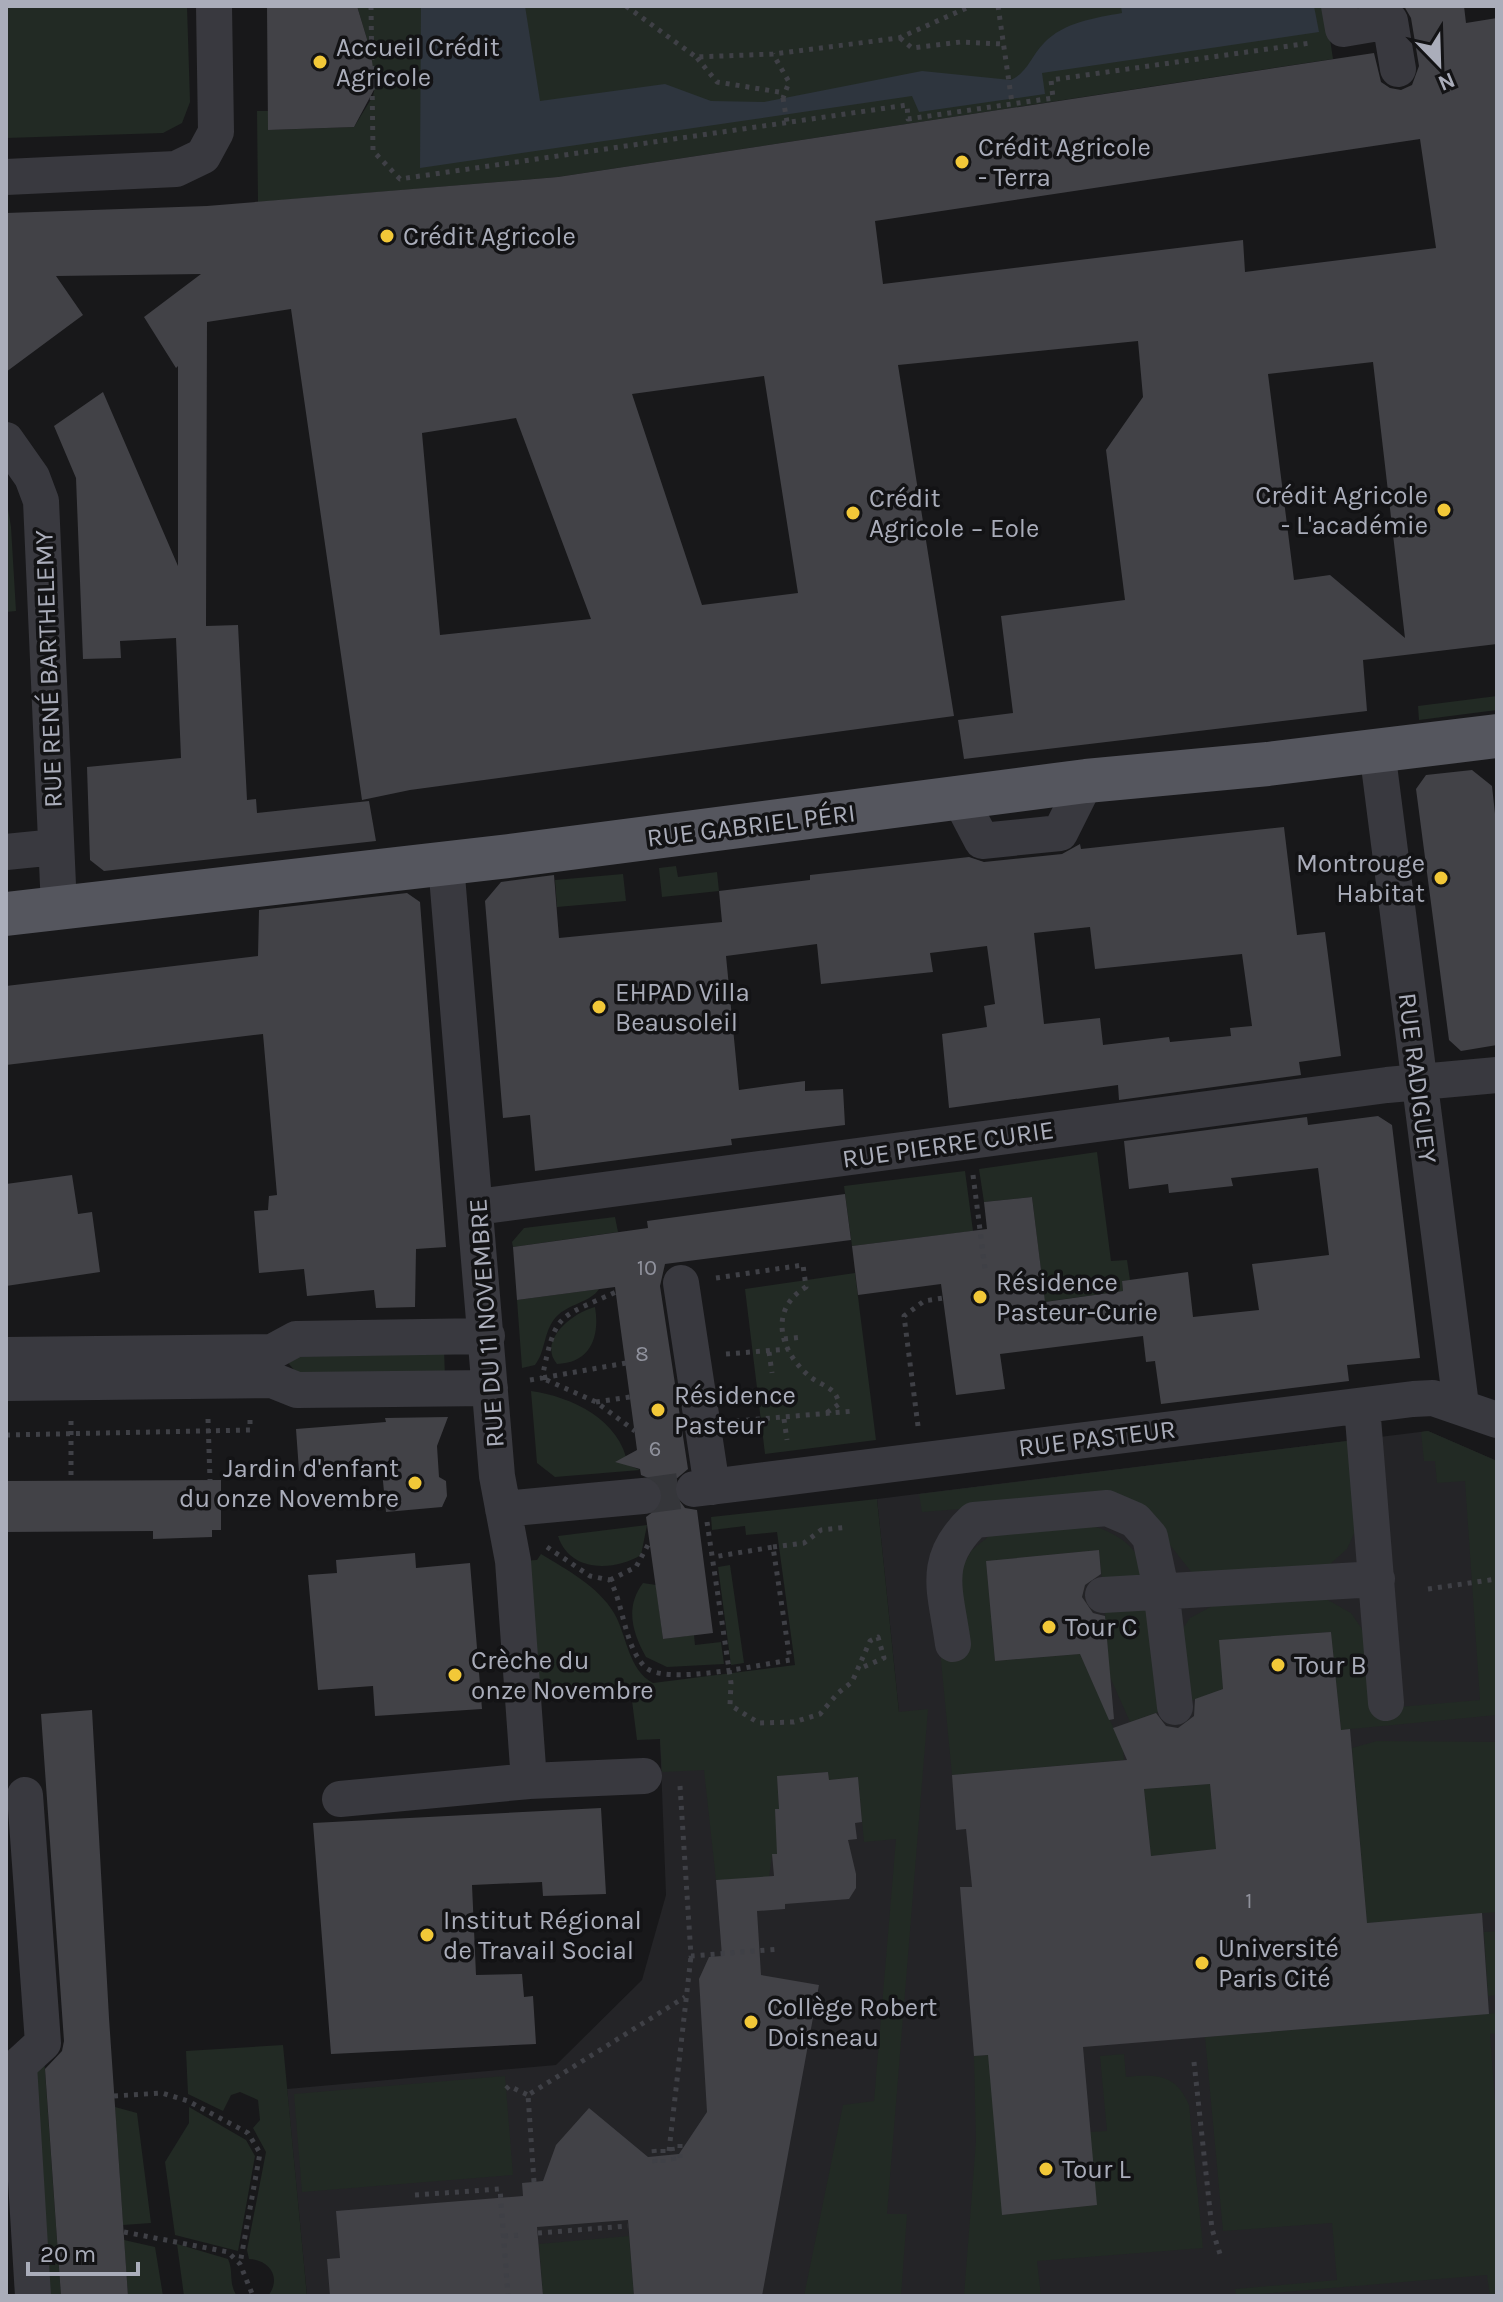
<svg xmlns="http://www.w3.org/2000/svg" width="1503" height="2302" font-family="Karla,sans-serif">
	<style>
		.built { fill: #242427 }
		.green { fill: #222a24 }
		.water { fill: #2e353e }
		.building { fill: #424247; fill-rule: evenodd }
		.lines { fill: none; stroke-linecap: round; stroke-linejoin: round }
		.minor-tunnel { stroke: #35363a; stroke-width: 36; stroke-dasharray: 36 18; stroke-linecap: butt }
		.path { stroke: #3f4046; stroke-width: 5; stroke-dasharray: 4 6; stroke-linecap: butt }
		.minor { stroke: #39393f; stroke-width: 36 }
		.major { stroke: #55565e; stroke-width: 44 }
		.poi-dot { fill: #f2c838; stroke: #131315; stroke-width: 3 }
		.labels { text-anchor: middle; stroke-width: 7; stroke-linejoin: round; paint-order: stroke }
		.number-label { font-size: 22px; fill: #90929d }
		.poi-label { font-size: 26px; fill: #aaadba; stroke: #131315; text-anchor: start }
		.street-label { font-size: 26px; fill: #aaadba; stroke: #131315 }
	</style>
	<rect width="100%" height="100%" fill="#18181a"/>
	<path class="built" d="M1428,1431L1497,1461V2296H307L287,2089L556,2065L642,1980L666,1895L660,1738L899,1712L877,1499Z"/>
	<path class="green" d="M6,6H187L190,102L182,123L163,133L6,138Z
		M357,6H1325L1333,59L558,177L258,202L257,111H268L269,130L354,127L373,96L375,86L370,49Z
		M6,497L11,527L16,611L6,612Z
		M1497,696V710L1419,720L1418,706Z
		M676,866L678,877L717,872L719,891L662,897L659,868Z
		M623,874L626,901L557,907L555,880Z
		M1097,1152L1111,1261L1127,1260L1130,1280L1122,1281L1123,1291L1006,1307L1043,1287L1032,1197L984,1202L979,1169Z
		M965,1171L973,1231L852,1246L844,1186Z
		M615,1217L618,1232L513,1247L512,1242L524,1228Z
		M855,1273L876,1440L765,1454L745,1289Z
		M599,1289C591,1302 568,1304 556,1317C543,1332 546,1351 535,1365L522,1368L517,1300Z
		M595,1307C600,1336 591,1363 557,1364C537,1340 574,1312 595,1307Z
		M444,1349L445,1377L304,1381L289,1364L292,1355Z
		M531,1391C572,1397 620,1419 628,1465L640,1470L555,1477L537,1463Z
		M1428,1431L1497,1461V1715L1341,1730L1331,1632L1220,1640L1223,1689L1186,1703L1178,1636L1190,1618L1214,1605L1326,1599L1351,1613L1364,1632L1375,1709L1480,1700L1465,1481L1437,1483L1435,1461H1424L1421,1432Z
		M1355,1440L1357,1527L1347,1549L1329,1565L1193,1574L1166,1540L1091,1499L922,1512L919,1494Z
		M877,1499L899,1712L928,1709L887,2214H907L901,2296H804L843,2105L874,2101L896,1839L864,1842L858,1777L829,1780L828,1772L777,1776L779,1809L775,1810L779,1854L772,1855L769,1878L716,1880L704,1770L662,1772L660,1739L637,1740L630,1685L532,1693L520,1561L537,1560L541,1554C567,1570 598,1586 614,1613C627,1635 628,1670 653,1683L795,1665L777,1532L746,1535L745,1526L712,1530L711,1517Z
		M1083,1523C1120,1533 1140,1546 1148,1584L1103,1590L1099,1550L986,1561L995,1661L1080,1654L1123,1749L1124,1760L952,1775L940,1650L962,1567L972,1550L994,1532Z
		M647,1525L641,1555C614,1571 570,1573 558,1536Z
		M730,1565L744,1663L731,1665L718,1567Z
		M643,1583L656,1585L663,1639L694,1635L695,1645L721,1642L724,1664L667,1667L646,1657C632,1632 625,1607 643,1583Z
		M1148,1597L1167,1709L1130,1722L1099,1652L1108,1651L1104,1602Z
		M1377,1741L1497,1742V1912L1367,1923L1352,1748Z
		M1210,1784L1216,1849L1151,1856L1144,1789Z
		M1497,1931V1995L1488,1996L1484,1932Z
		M1497,2013V2033L1490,2034L1497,2129V2296H1490L1487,2275L1236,2296L1235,2289L1337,2280L1332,2223L1223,2231L1205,2037Z
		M283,2045L307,2296H268C282,2278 270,2260 249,2259L247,2250L266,2152L253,2128L260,2120L258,2100L240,2092L231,2095L223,2111L188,2094L186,2051Z
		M1067,2049L1002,2215L1096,2205L1090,2132L1107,2131L1100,2056L1124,2054L1126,2077C1157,2074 1176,2074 1189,2105L1203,2248L1037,2261L1041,2296H964L976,2141L974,2056Z
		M44,2057L61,2296H41L26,2059Z
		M505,2076L513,2175L302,2192L294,2094Z
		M115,2107L137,2113L151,2223L123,2225Z
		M189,2107L246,2140L255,2156L238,2251L175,2235L165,2162L189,2123Z
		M629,2236L634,2296H543L539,2244Z
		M124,2240L155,2247L163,2296H128Z
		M177,2244L228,2259C234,2272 228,2283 237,2296H184Z"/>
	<path class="water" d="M421,6H525L540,101L665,84L711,101L764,102L922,71L1011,80C1028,72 1031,56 1044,43C1064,22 1095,18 1122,13L1121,6H1314L1319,32L1042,73L1045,94L919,112L912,96L420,168Z"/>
	<path class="building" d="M267,6H357L370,49L376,86L354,127L268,130Z
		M1404,6H1464L1466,23L1497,18V644L1363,660L1367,711L964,759L958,720L1013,713L1001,616L1125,600L1106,450L1143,397L1138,341L898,365L954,716L410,790L362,800L291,309L207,322L206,626L238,625L247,800L256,799L257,813L369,801L376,841L104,871L90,860L87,767L181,758L176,638L120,641L121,658L83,659L76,478L54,426L103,392L178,566V366L176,368L144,317L201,274L56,276L83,315L6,372V213L207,206L558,177L1374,53L1381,82L1390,88L1401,90L1412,85L1419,66L1411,18ZM1420,139L1436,248L1245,272L1243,240L883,284L875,221ZM1373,362L1405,638L1330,575L1294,580L1268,374ZM764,376L798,593L702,605L632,394ZM516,418L591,619L440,635L422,433Z
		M1472,770L1492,786L1497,832V1045L1461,1051L1449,1040L1416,789L1426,775Z
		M1284,827L1297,935L1325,932L1341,1056L1299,1062L1301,1075L1119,1100L1118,1085L949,1108L942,1034L987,1027L984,1006L995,1004L987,946L930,953L933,972L821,984L817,944L726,956L739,1090L805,1081V1091L843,1089L845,1125L731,1139L732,1145L535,1171L530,1115L503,1118L485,901L501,882L554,875L559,938L722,922L719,891L810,880V875L969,857L984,862L1062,854L1080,844L1081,849ZM1090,927L1095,969L1242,954L1252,1026L1230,1028L1231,1036L1170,1042L1169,1037L1103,1045L1100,1018L1044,1024L1034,933Z
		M407,893L420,902L446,1247L416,1249L415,1307L376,1308L374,1290L307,1296L304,1269L259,1273L254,1211L268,1210L269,1196L277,1195L263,1034L6,1065V986L258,956L259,910Z
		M1378,1116L1392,1125L1420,1358L1347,1365L1349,1381L1161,1404L1155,1361L1146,1362L1143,1336L1000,1354L1005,1389L956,1395L941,1284L858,1295L852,1246L987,1229L984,1202L1032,1197L1045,1302L1123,1291L1122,1281L1188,1272L1193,1317L1259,1310L1252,1264L1329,1255L1318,1168L1231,1178L1233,1186L1169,1193L1168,1184L1129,1189L1124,1141L1307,1117L1308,1125Z
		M72,1175L78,1214L92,1212L100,1272L6,1286V1184Z
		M845,1194L851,1240L665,1264L660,1286L688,1469L675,1480L673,1492L685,1508L697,1510L713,1633L663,1639L646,1517L662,1505L664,1493L660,1483L641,1475L640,1469L615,1462L637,1450L615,1287L517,1300L513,1247L648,1228L647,1221Z
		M448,1417L437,1446L439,1477L446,1481L447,1496L442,1507L386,1512L381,1461L299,1471L296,1429L386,1422L385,1418Z
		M221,1480V1530H212V1537L153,1539V1531L6,1532V1481Z
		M1099,1550L1101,1574L1085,1585L1082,1597L1093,1613L1105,1616L1114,1719L1109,1720L1080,1654L995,1661L986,1561Z
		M415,1553L416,1568L470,1563L482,1709L375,1716L373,1686L318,1690L308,1575L337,1573L336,1560Z
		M1331,1632L1341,1730L1350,1729L1367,1923L1482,1913L1489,2014L1083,2047L1097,2205L1002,2215L988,2055L974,2056L960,1887H972L966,1829L956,1830L952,1775L1127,1760L1113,1728L1156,1713L1166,1726L1178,1728L1194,1716L1195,1699L1223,1689L1219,1640ZM1210,1784L1216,1849L1151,1856L1144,1789Z
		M92,1710L109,2018L128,2296H61L45,2069L62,2051L64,2041L41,1714Z
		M828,1772L829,1780L858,1777L862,1822L855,1823L857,1839L848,1840L856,1874V1888L849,1899L785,1904V1909L757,1911L761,1975L819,1985L762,2296H634L628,2220L537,2227L543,2296H330L327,2259L340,2258L336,2211L523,2196L522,2183L543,2181L556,2145L589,2108L648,2157L679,2154L707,2112L699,1979L709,1957L722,1956L716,1880L774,1876L772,1854H777L775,1809H779L777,1776Z
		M601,1808L606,1894L543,1896L542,1882L472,1885L476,1975L522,1974L524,1997L533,1996L536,2044L331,2054L313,1823Z"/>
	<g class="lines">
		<path class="minor-tunnel" d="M643,1496L694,1489"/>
		<path class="path" d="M371,6L373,151L400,179L907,105L908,119L1053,98L1051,80L1310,43
			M626,6L696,57L773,54L899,38L971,6
			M998,6L1012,103
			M900,38L912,48L961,42L1003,44
			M697,58L717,82L779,92L783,98L789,82L773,54
			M783,98L787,122
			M973,1175L985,1269
			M716,1278L803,1265L806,1287C769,1309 779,1350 808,1375C820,1386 836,1386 839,1404L825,1414
			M784,1339L802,1337
			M769,1352L772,1373
			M726,1354L789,1349
			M626,1363L542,1378L596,1402L635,1431
			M530,1380L542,1378C556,1312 556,1319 616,1292
			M596,1402L630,1397
			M208,1419L210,1480
			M784,1419L787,1440
			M71,1421V1481
			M736,1421L854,1411
			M918,1426L904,1316L924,1301L943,1298
			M6,1435L250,1430V1419
			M707,1522L731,1683L730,1705L759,1723L794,1722L820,1714L838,1693L852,1682L870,1641L878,1637L884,1658L861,1668
			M547,1547L590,1576L610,1580C624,1606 624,1644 644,1666C662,1687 763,1664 790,1660L773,1547L713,1557
			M773,1547L804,1543L821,1530L848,1527
			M610,1580L636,1567L649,1543
			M1428,1589L1497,1579
			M680,1786L691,1956L780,1949
			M1194,2062L1212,2229L1220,2254
			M506,2089L509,2086L528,2095
			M114,2096L162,2093L188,2101L248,2133L260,2153L240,2264
			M680,2144V2162
			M672,2147L674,2162
			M654,2149L655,2163
			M669,2151L691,1956
			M663,2163V2148
			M534,2182L528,2095L685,1997
			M415,2195L500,2189L508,2296
			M124,2232L228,2252L240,2264L253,2296
			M538,2233L628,2226
			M504,2236L521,2235"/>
		<path class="minor" d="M1339,6L1343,29L1390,21L1398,69
			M6,177L176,169L203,156L216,132L214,6
			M6,440L32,477L41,501L59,908
			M1377,750L1461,1405
			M960,799L982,841L1060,833L1086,781
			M6,852L56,847
			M446,864L497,1476L513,1561L529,1781
			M477,1207L1387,1085L1497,1075
			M681,1283L712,1487
			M6,1355L272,1352L296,1339L487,1336
			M6,1383L272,1380L297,1390L490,1388
			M1362,1406L1386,1703
			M694,1489L1413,1399L1433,1398L1497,1420
			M503,1509L643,1496
			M1103,1595L1377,1579
			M953,1644C946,1591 930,1561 974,1520L1107,1508L1135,1520L1150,1537L1161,1589L1175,1707
			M25,1795L43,2043L19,2065L33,2296
			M340,1799L529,1781L644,1776"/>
		<path class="major" d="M6,914L509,856L1086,781L1268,764L1497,736"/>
	</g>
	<g class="poi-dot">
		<circle cx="320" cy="62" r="8"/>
		<circle cx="962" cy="162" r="8"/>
		<circle cx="387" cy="236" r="8"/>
		<circle cx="1444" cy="510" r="8"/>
		<circle cx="853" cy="513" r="8"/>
		<circle cx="1441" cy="878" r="8"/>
		<circle cx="599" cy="1007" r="8"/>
		<circle cx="980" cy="1297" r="8"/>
		<circle cx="658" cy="1410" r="8"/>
		<circle cx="415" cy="1483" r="8"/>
		<circle cx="1049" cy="1627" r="8"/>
		<circle cx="1278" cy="1665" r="8"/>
		<circle cx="455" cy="1675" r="8"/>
		<circle cx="427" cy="1935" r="8"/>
		<circle cx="1202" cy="1963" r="8"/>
		<circle cx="751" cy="2022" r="8"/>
		<circle cx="1046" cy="2169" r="8"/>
	</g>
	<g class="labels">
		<g class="number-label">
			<text x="647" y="1275">10</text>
			<text x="642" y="1361">8</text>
			<text x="655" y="1456">6</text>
			<text x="1249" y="1908">1</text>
		</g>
		<g class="poi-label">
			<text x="336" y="56">Accueil Crédit<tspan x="336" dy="30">Agricole</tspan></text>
			<text x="978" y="156">Crédit Agricole<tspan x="978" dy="30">- Terra</tspan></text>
			<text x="403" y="245">Crédit Agricole</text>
			<text x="1428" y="504" text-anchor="end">Crédit Agricole<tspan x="1428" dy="30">- L'académie</tspan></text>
			<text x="869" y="507">Crédit<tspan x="869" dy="30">Agricole − Eole</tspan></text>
			<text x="1425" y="872" text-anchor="end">Montrouge<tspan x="1425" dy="30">Habitat</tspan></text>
			<text x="615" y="1001">EHPAD Villa<tspan x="615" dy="30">Beausoleil</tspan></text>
			<text x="996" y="1291">Résidence<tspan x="996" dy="30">Pasteur-Curie</tspan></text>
			<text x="674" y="1404">Résidence<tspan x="674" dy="30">Pasteur</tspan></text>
			<text x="399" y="1477" text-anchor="end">Jardin d'enfant<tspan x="399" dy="30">du onze Novembre</tspan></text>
			<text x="1065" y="1636">Tour C</text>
			<text x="471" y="1669">Crèche du<tspan x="471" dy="30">onze Novembre</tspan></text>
			<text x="1294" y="1674">Tour B</text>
			<text x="443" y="1929">Institut Régional<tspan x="443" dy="30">de Travail Social</tspan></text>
			<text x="1218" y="1957">Université<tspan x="1218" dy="30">Paris Cité</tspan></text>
			<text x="767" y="2016">Collège Robert<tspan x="767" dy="30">Doisneau</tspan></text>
			<text x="1062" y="2178">Tour L</text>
		</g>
		<g class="street-label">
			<text transform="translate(48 669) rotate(-92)" y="9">RUE RENÉ BARTHELEMY</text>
			<text transform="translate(751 825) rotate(-7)" y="9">RUE GABRIEL PÉRI</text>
			<text transform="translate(1418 1078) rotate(83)" y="9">RUE RADIGUEY</text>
			<text transform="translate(948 1144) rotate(-8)" y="9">RUE PIERRE CURIE</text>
			<text transform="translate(486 1323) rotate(-94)" y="9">RUE DU 11 NOVEMBRE</text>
			<text transform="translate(1097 1438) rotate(-7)" y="9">RUE PASTEUR</text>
		</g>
	</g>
	<rect width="1503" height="2302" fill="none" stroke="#aaadba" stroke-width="16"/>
	<g transform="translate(1439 64) rotate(157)" stroke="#131315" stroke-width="6" paint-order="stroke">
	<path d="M0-6L14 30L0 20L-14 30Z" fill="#aaadba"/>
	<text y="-12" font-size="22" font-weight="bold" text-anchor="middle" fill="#aaadba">N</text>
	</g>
	<path d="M28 2262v12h110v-12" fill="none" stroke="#aaadba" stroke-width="4"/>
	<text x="40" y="2262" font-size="24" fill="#aaadba" stroke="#131315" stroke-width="6" paint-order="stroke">20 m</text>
</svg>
